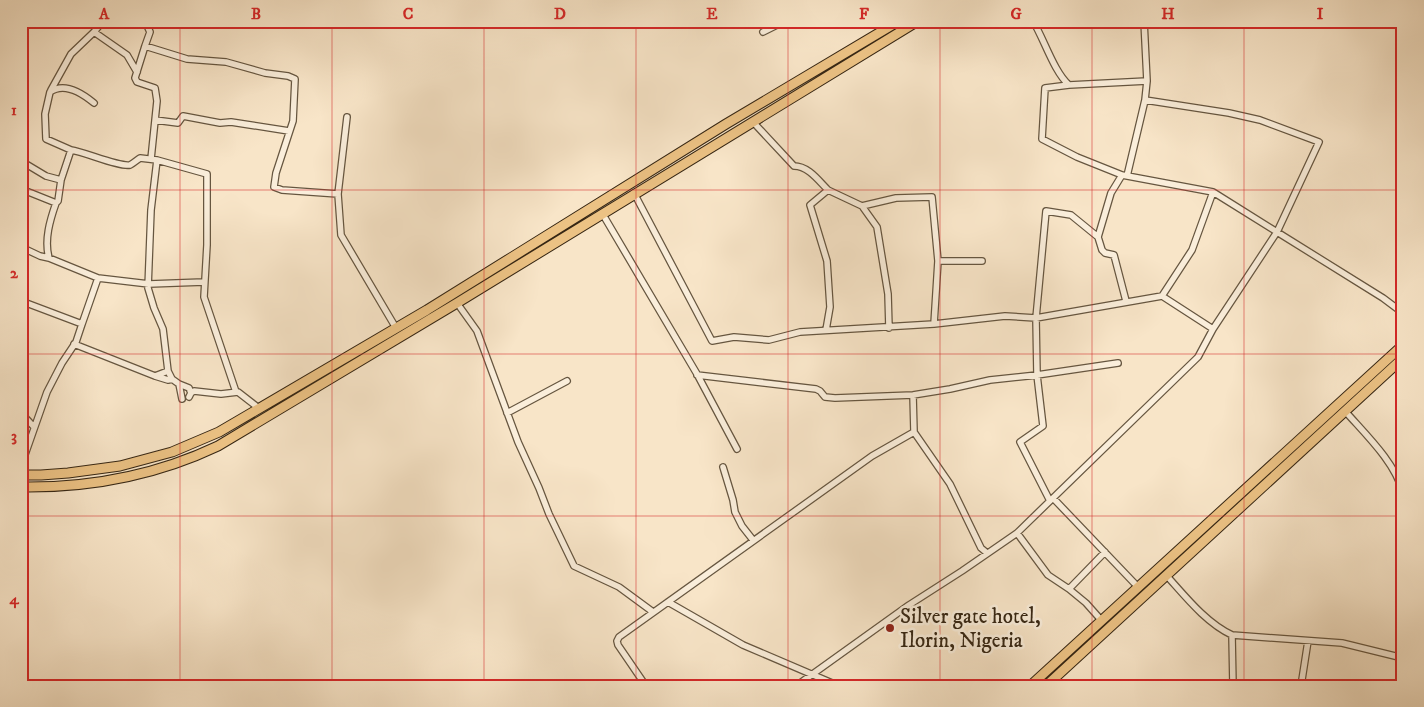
<svg xmlns="http://www.w3.org/2000/svg" width="1424" height="707" font-family="'IM FELL DW Pica',serif">
	<style>
		.lines { fill: none; stroke-linecap: round; stroke-linejoin: round }
		.street-casing { stroke: #665640; stroke-width: 8 }
		.primary-casing { stroke: #362613; stroke-width: 11 }
		.street { stroke: #faeedb; stroke-width: 5.5 }
		.primary { stroke: #ecc284; stroke-width: 9 }
		.grid { fill: none; stroke: #d62828; stroke-width: 1; stroke-opacity: 0.55 }
		.poi-dot { fill: #8f2418; stroke: #faeedb; stroke-width: 2 }
		.labels { text-anchor: middle; stroke-width: 5; stroke-linejoin: round; paint-order: stroke }
		.poi-label { font-size: 21px; fill: #362613; stroke: #faeedb; text-anchor: start }
		.neatline { fill: none; stroke: #d62828; stroke-width: 2 }
		.grid-label { font-size: 16px; text-anchor: middle; font-weight: bold; fill: #d62828 }
	</style>
	<rect width="100%" height="100%" fill="#f8e5c8"/>
	<filter id="stains"><feTurbulence type="fractalNoise" baseFrequency=".004" numOctaves="4"/><feColorMatrix values="0 0 0 0 .2 0 0 0 0 .09 0 0 0 0 .02 0 0 0 .5 -.17"/></filter>
	<radialGradient id="worn" r=".72"><stop offset=".6" stop-color="#630" stop-opacity="0"/><stop offset="1" stop-color="#630" stop-opacity=".3"/></radialGradient>
	<g class="lines">
		<g class="street-casing">
			<path id="street" d="M145,21L150,32L145,46
				M1033,21C1044,39 1054,72 1069,85L1147,81
				M94,32L127,55L137,72
				M763,32L785,21
				M1069,85L1045,88L1042,139L1077,157L1122,175L1213,192L1277,232L1319,142L1260,120L1229,113L1145,100
				M51,90L71,54L94,32L103,21
				M155,120L178,123L183,116L220,123L231,122L289,131
				M753,122L794,166C808,166 818,180 828,190
				M71,150C85,152 119,167 130,165C134,163 137,160 140,158L157,160L151,210L148,288L154,308L163,329L168,371L155,376L168,380L172,379L168,371
				M151,159L157,101L155,88L137,82L135,78L145,46L187,59L226,62L265,73L288,76L295,79L293,121L276,173L274,187L282,190L338,194L341,235L396,328
				M157,160L207,174V245L204,297L236,392
				M21,161L46,176L61,180L58,201L56,203
				M1122,175L1111,193L1098,237L1102,250L1105,253L1114,255L1126,301
				M1127,176L1145,100L1147,81L1144,21
				M61,180L71,150L46,139L45,114L50,92C64,82 82,93 94,103
				M21,189L56,203C50,220 44,240 49,258L40,256L21,247
				M634,193L712,341L734,337L769,340L800,332L934,324L1005,316L1036,318L1162,296L1213,329
				M338,194L347,117
				M602,213L697,374L737,449
				M49,258L98,278L149,284L204,282
				M938,261H982
				M1162,296L1192,250L1213,192
				M21,301L82,324L76,342L62,363L47,392L21,466
				M457,303L477,331L518,442L539,488L549,514L574,566L619,587L653,612
				M82,324L98,278
				M889,328L888,294L877,227L862,206L896,198L932,197L938,261L934,324
				M826,330L830,307L827,261L810,205L828,190L862,206
				M74,344L155,376
				M697,375L816,389L820,391L825,397L835,398L913,395L950,389L990,380L1037,375L1118,363
				M172,379L179,384L182,399
				M179,384L189,388L191,393L189,397
				M191,393L194,391L221,394L238,392L260,409
				M913,395L914,432L950,484L981,548L987,553
				M1345,411C1366,435 1394,461 1403,492
				M21,413L34,427
				M507,413L567,381
				M723,467L733,500L735,512L742,526L753,540
				M1053,498L1138,587
				M1050,501L1020,442L1043,426L1037,375L1036,318L1046,211L1071,215L1098,237
				M1017,533L1048,575L1069,589L1105,552
				M1166,575C1185,596 1206,623 1232,635L1342,643L1403,658
				M1069,589L1086,603L1102,621
				M668,602L743,645L839,686
				M1232,635L1233,686
				M646,686L618,645L617,641L619,637L872,456L914,432
				M796,686L909,605L962,571L1017,533L1198,357L1213,329L1277,232L1383,298L1403,313
				M1301,686L1308,641"/>
		</g>
		<g class="primary-casing">
			<path id="primary" d="M21,475H41L68,473L120,466L172,452L219,432L427,310L726,124L899,21
				M21,487C89,488 157,475 218,446L457,303L918,21
				M1030,686L1403,345
				M1046,686L1403,358"/>
		</g>
		<use href="#street" class="street"/>
		<use href="#primary" class="primary"/>
	</g>
	<path class="grid" d="M180,21V686M332,21V686M484,21V686M636,21V686M788,21V686M940,21V686M1092,21V686M1244,21V686M21,190H1403M21,354H1403M21,516H1403"/>
	<circle class="poi-dot" cx="890" cy="628" r="5"/>
	<g class="labels">
		<g class="poi-label">
			<text x="900" y="623">Silver gate hotel,<tspan x="900" dy="24">Ilorin, Nigeria</tspan></text>
		</g>
	</g>
	<rect width="1424" height="707" fill="none" stroke="#f8e5c8" stroke-width="55"/>
	<rect x="28" y="28" width="1368" height="652" class="neatline"/>
	<g class="grid-label">
		<text x="104" y="19">A</text>
		<text x="256" y="19">B</text>
		<text x="408" y="19">C</text>
		<text x="560" y="19">D</text>
		<text x="712" y="19">E</text>
		<text x="864" y="19">F</text>
		<text x="1016" y="19">G</text>
		<text x="1168" y="19">H</text>
		<text x="1320" y="19">I</text>
		<text x="14" y="115">1</text>
		<text x="14" y="278">2</text>
		<text x="14" y="441">3</text>
		<text x="14" y="604">4</text>
	</g>
	<rect width="100%" height="100%" filter="url(#stains)"/>
	<rect width="100%" height="100%" fill="url(#worn)"/>
</svg>
